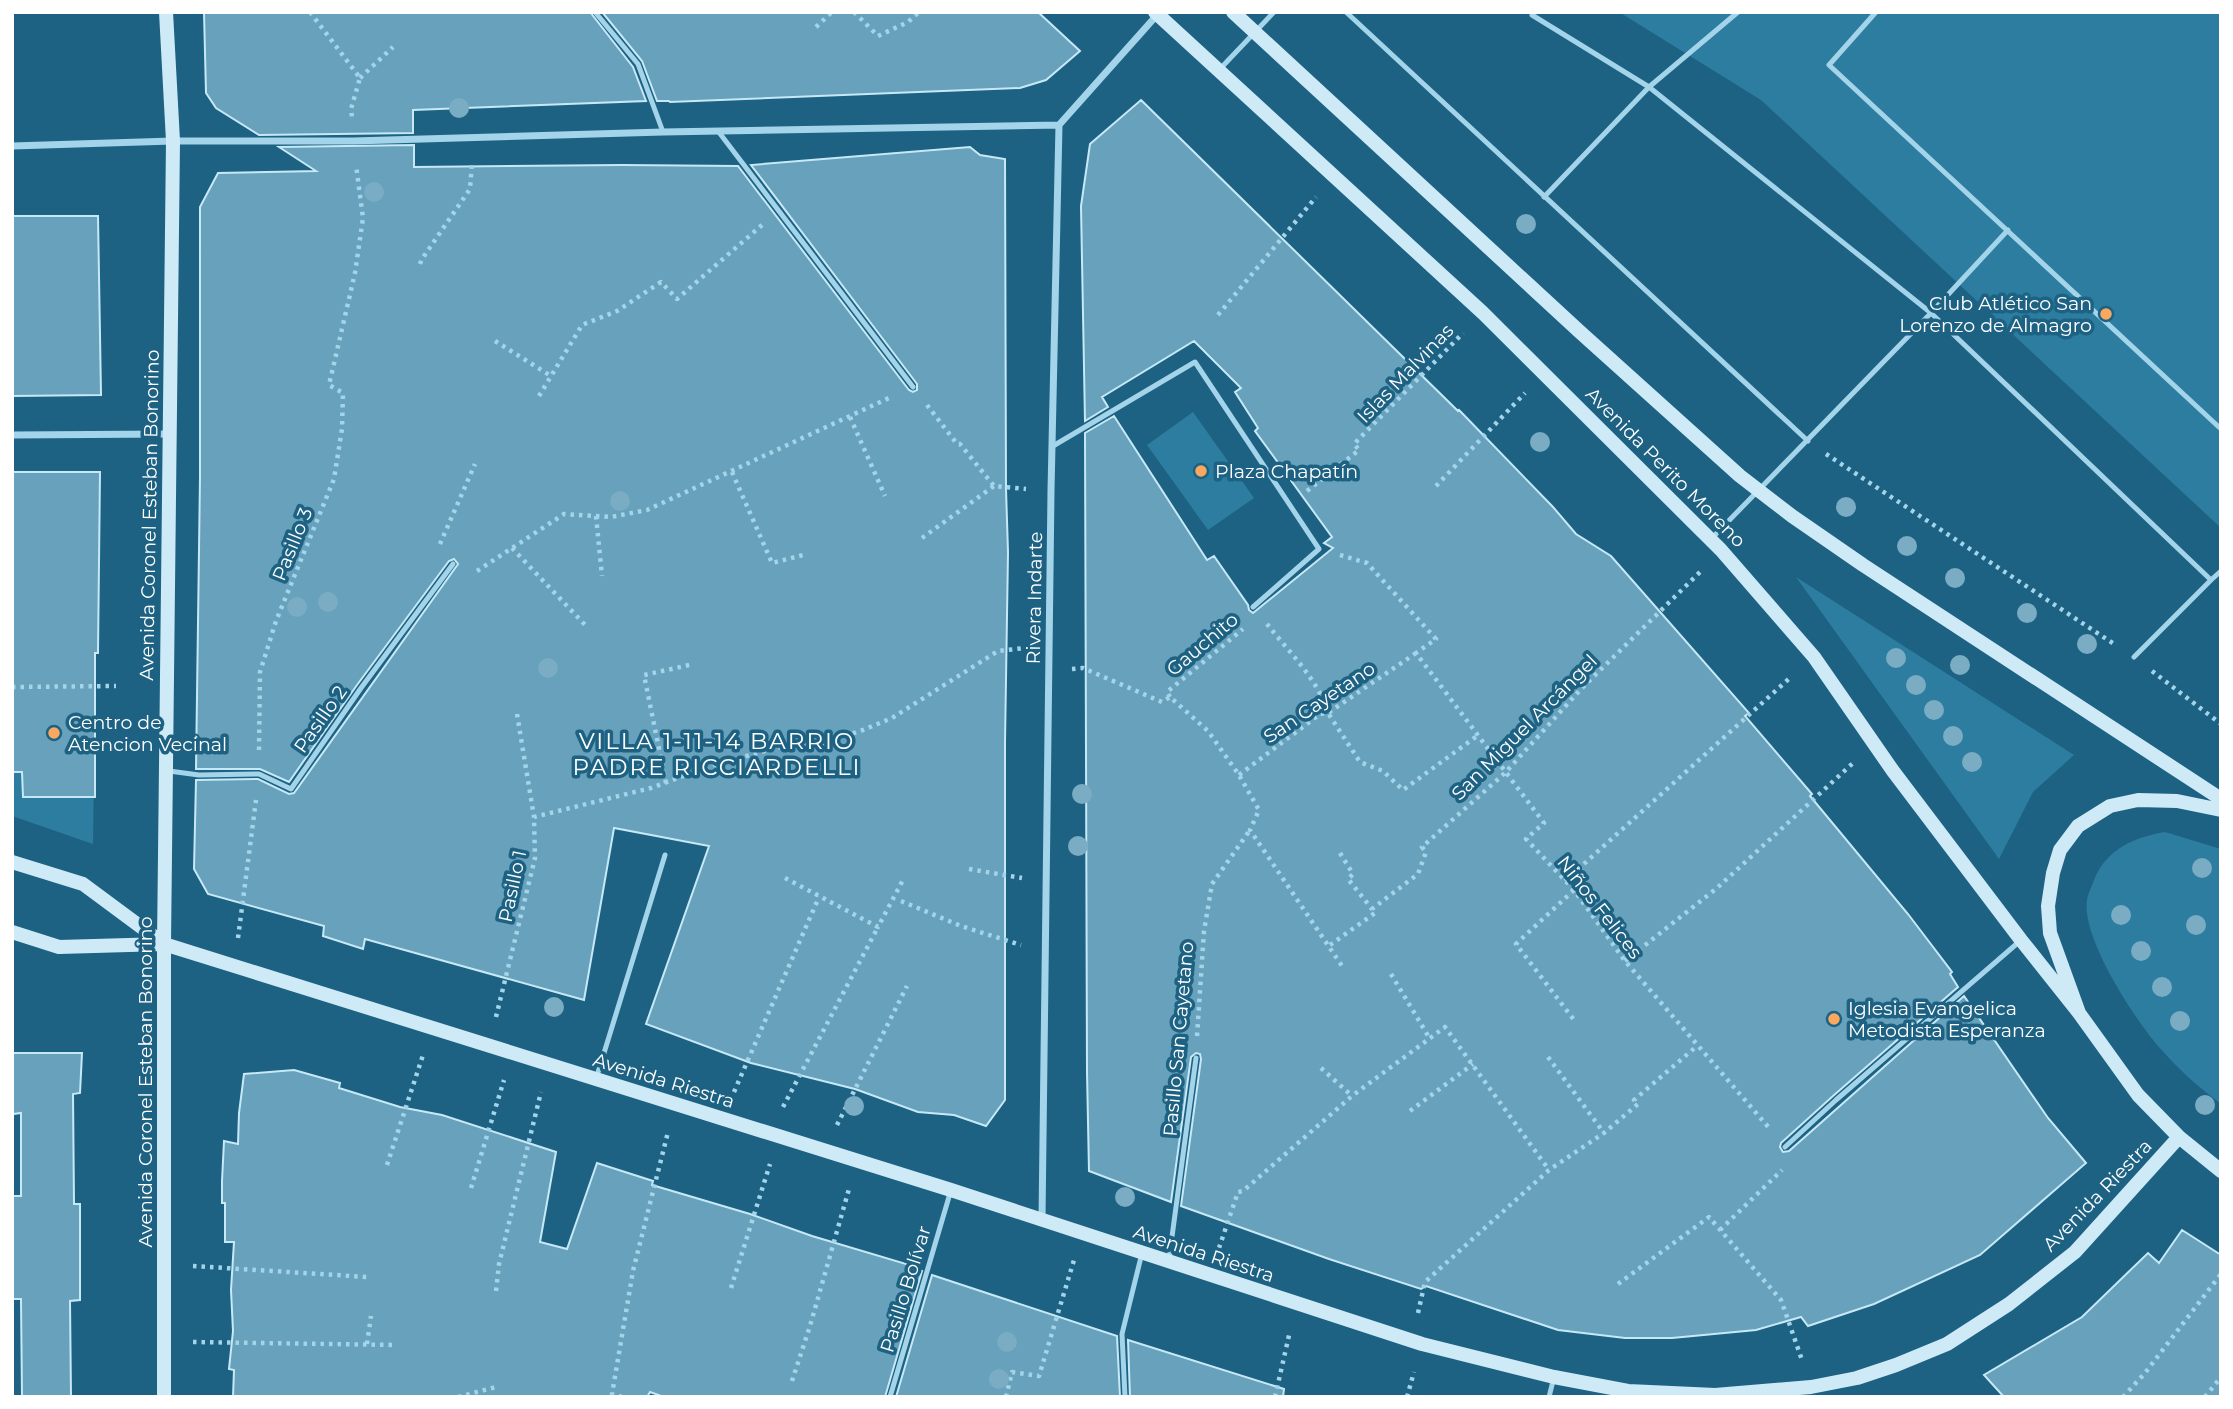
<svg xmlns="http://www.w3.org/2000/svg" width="2233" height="1409" font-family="Montserrat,sans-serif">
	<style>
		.green { fill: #2c7d9f }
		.building { fill: #67a1bb; stroke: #c7e9f7; stroke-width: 2 }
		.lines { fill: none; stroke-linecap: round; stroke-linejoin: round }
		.path { stroke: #a3d4ea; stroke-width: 4.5; stroke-dasharray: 3.5 5; stroke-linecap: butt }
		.lane { stroke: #a3d4ea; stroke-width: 5 }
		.street { stroke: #a3d4ea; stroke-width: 7 }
		.secondary { stroke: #ceeaf7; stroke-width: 14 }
		.tree { fill: #7aacc3 }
		.poi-dot { fill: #faa860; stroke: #1d6283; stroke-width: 2.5 }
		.labels { text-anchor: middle; stroke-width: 7; stroke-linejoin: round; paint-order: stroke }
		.poi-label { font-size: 19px; fill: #fff; stroke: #1d6283; text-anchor: start }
		.street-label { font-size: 19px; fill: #fff; stroke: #1d6283 }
		.quarter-label { font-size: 23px; letter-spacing: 2px; fill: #fff; stroke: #1d6283 }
	</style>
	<rect width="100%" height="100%" fill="#1d6283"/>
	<path class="green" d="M1619,12H2221V528L1761,100Z
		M1193,412L1254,498L1208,530L1147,445Z
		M1796,577L2074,755L2033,792L1999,859Z
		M12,702H95L93,844L12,816Z
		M2165,832L2221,849V1104C2198,1087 2177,1068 2158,1046C2134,1018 2081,937 2087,900C2088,893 2092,886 2094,880C2106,849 2135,837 2165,832Z"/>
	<path class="building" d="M204,12H590L633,67L646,101L413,110V133L259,135L216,108L206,93Z
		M602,12H1038L1080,51L1046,80L1020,88L670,102L669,101H657L642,61Z
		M1141,100L1458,411L1459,410L1553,507L1576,534L1611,556L1749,713L1745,716L1812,794L1810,796L1908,914L1952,972L1950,974L1958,987L1833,1096L1781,1143L1780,1147L1783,1152L1789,1151L1964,996L2048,1118L2086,1163L1980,1255L1874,1304L1808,1326L1801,1317L1756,1330L1672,1338H1625L1558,1330L1426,1286L1421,1289L1329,1259L1181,1206L1201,1059L1200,1054L1196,1053L1191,1057L1171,1202L1089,1171L1087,1072L1085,433L1114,416L1207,560L1214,556L1248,605L1249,610L1253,613L1333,548L1324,543L1332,537L1255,431L1258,428L1235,392L1241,388L1194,341L1102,397L1108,407L1085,421L1081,206L1090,144Z
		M414,145V167L622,165L738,166L909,390L913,392L917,390V384L751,165L970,147L980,155L1005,159L1006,489L1008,552L1005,743V1100L986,1126L954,1115L918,1112L855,1089L751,1063L646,1024L709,846L614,828L584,1000L365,939L363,949L323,936L324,926L208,894L194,869L196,780L258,779L289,794L294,793L458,564L454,559L449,561L357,685L289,782L260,769H196L200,477V207L218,173L316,171L279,147Z
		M12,216H98L101,395L12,396Z
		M12,472H100L98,653H95V797H23L22,772H12Z
		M13,1053H82L80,1093L73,1094L74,1204H80V1300L70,1301L71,1397H22L21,1299H13L12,1196H21V1113L13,1114Z
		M294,1070L340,1083L339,1088L400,1107L442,1115L556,1152L540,1242L567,1249L597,1163L653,1181L652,1185L750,1214L812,1236L913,1266L912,1268L922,1271L885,1397H664L650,1392L647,1397H233L234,1370L229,1369L233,1331L231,1290L234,1242H225V1203H222V1181L224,1141L238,1144L239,1113L244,1074Z
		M2182,1230L2221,1255V1397H2004L1984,1375L2082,1317L2148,1253L2159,1263Z
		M932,1275L1117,1336L1120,1397H896Z
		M1128,1340L1284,1389L1283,1397H1130Z"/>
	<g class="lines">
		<path class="path" d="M310,12L360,78L351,109L352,118
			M854,12L878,36L908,22L919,12
			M816,27L832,12
			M360,78L393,47
			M420,264L422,259L470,189L472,162
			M1218,315L1316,197
			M495,341L551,376
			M539,396L582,325L617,311L661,282L677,299L762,225
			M927,405L957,444H960L994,486L1026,489
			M850,417L885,496
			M1826,454L2114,644
			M732,472L772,563L807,554
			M1436,486L1525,393
			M1307,491L1359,450L1354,444L1463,333
			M596,516L602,576
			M922,538L994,486
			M440,544L475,464
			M512,548L588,628
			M1340,555L1367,563L1436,639L1416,653L1544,823L1526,839L1574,890L1625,961L1770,1129
			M477,571L564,514L611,517L647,510L891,397
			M1267,624C1288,651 1318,679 1328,713L1360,762L1383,771L1403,790L1477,736
			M1072,669L1083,668L1162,702L1170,697L1208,731L1239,775L1259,810L1250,830L1342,966
			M2152,671L2221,724
			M12,687L116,686
			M1170,697L1167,692L1243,629
			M517,714L534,817
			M259,750L260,672L276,621L334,479L342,429L343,393L329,385L355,273L363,218L356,165
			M1239,775L1320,714L1328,713L1416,653
			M666,783L644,675L694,664
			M1340,853L1353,874L1348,879L1372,909
			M969,869L1022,878
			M785,878L878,927L903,880
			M1565,881L1792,676
			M1574,890L1516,944L1574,1020
			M901,901L961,926L1021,945
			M238,938L256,800
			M1330,945L1375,913L1372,909L1418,874L1426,852L1422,847L1505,773L1581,689L1701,571
			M1625,961L1717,888L1853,763
			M1391,974L1430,1039
			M496,1017L535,858L534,817L651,788L713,765L780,747L819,745L863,730L892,718L998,651L1025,648
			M1197,1036L1204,931L1212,884L1250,830
			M1548,1057L1604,1133
			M1321,1068L1352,1096
			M734,1092L819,897
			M783,1107L878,927
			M1410,1111L1473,1064
			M837,1125L907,986
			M387,1165L423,1055
			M471,1188L504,1080
			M1720,1230L1782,1170
			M1219,1248L1238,1192L1243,1191L1352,1096L1445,1027L1549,1170
			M193,1266L367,1277
			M1618,1284L1709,1217L1781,1300L1802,1360
			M731,1288L770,1164
			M496,1291L499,1264L541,1092
			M1418,1313L1425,1282L1549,1170L1604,1133L1638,1104L1634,1100L1697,1046
			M193,1342L397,1345
			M367,1344L371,1316
			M792,1381L810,1326L849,1189
			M458,1397L496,1387
			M622,1397L612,1394L633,1271L668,1132
			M1006,1397L1012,1372L1039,1376L1074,1260
			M1275,1397L1290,1331
			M1407,1397L1414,1372
			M2123,1397L2145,1373L2221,1274
			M2205,1397L2221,1377"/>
		<path class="lane" d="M595,12L638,64L663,132
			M1346,12L1808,441
			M1876,12L1829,65L2221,429
			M1532,15L1649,87L1931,313L2008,230
			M1219,70L1274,12
			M718,131L913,387
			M1544,197L1649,87L1738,12
			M1053,446L1195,362L1319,549L1253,607
			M1712,538L1931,313L2211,580L2221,571
			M2134,657L2211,580
			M169,771L199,775L259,774L291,789L361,688L453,564
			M596,1079L665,855
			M1785,1147L1836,1100L2020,941
			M1169,1259L1196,1058
			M890,1397L951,1190
			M1125,1397L1122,1334L1142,1253
			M1549,1397L1554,1377"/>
		<path class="street" d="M12,146L173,141H353L663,132L1059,125
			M12,435L169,434
			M1042,1219L1051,491L1059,125L1157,15"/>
		<path class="secondary" d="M1155,12L1483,313L1721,550L1814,657L1893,771L2021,940L2079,1013
			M1233,12L1580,332L1740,476L1792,516L1863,565L2221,799
			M2221,810L2177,801L2138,800L2110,806L2078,826L2060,850L2053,873L2048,906L2050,933L2079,1013L2138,1095L2179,1137L2221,1171
			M12,862L83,884L164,944
			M12,932L59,947L164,944L951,1190L1422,1344L1554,1377L1628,1391L1715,1395L1811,1387L1857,1378L1896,1365L1947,1344L2009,1304L2075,1252L2179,1137
			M164,1397V944L173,141L166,12"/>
	</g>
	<g class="tree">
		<circle cx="459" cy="108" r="10"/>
		<circle cx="374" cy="192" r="10"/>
		<circle cx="1526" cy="224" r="10"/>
		<circle cx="1540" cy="442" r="10"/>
		<circle cx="620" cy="501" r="10"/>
		<circle cx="1846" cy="507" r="10"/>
		<circle cx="1907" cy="546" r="10"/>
		<circle cx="1955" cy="578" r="10"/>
		<circle cx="328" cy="602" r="10"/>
		<circle cx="297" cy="607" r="10"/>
		<circle cx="2027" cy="613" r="10"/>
		<circle cx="2087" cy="644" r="10"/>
		<circle cx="1896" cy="658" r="10"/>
		<circle cx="1960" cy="665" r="10"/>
		<circle cx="548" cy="668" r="10"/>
		<circle cx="1916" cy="685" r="10"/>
		<circle cx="1934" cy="710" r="10"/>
		<circle cx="1953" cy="736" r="10"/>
		<circle cx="1972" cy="762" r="10"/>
		<circle cx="1082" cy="794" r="10"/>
		<circle cx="1078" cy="846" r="10"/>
		<circle cx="2202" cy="868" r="10"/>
		<circle cx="2121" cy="915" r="10"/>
		<circle cx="2196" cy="925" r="10"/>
		<circle cx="2141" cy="951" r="10"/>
		<circle cx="2162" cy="987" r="10"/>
		<circle cx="554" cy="1007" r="10"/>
		<circle cx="2180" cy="1021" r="10"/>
		<circle cx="2205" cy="1105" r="10"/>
		<circle cx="854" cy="1106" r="10"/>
		<circle cx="1125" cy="1197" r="10"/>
		<circle cx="1007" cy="1342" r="10"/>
		<circle cx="999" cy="1379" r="10"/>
	</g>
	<g class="poi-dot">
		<circle cx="2106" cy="314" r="7"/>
		<circle cx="1201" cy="471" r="7"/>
		<circle cx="54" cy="733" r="7"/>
		<circle cx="1834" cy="1019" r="7"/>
	</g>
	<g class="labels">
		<g class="poi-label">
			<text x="2092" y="310" text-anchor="end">Club Atlético San<tspan x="2092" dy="22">Lorenzo de Almagro</tspan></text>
			<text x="1215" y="478">Plaza Chapatín</text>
			<text x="68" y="729">Centro de<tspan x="68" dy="22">Atencion Vecinal</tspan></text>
			<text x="1848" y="1015">Iglesia Evangelica<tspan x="1848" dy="22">Metodista Esperanza</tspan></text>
		</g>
		<g class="street-label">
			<text transform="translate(1405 373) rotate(-46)" y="7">Islas Malvinas</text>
			<text transform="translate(1666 467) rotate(45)" y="7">Avenida Perito Moreno</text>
			<text transform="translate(149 515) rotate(-89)" y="7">Avenida Coronel Esteban Bonorino</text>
			<text transform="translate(292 544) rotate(-68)" y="7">Pasillo 3</text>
			<text transform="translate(1034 598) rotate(-89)" y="7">Rivera Indarte</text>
			<text transform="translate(1202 644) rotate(-40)" y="7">Gauchito</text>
			<text transform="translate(1319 702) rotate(-34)" y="7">San Cayetano</text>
			<text transform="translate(320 719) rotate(-55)" y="7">Pasillo 2</text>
			<text transform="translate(1524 727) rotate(-45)" y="7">San Miguel Arcángel</text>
			<text transform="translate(512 886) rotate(-78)" y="7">Pasillo 1</text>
			<text transform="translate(1600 907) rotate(52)" y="7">Niños Felices</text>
			<text transform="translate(1178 1039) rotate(-85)" y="7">Pasillo San Cayetano</text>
			<text transform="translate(664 1080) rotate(17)" y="7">Avenida Riestra</text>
			<text transform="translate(145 1082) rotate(-90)" y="7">Avenida Coronel Esteban Bonorino</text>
			<text transform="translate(2097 1195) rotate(-46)" y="7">Avenida Riestra</text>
			<text transform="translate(1204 1253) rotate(18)" y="7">Avenida Riestra</text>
			<text transform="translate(905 1289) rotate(-73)" y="7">Pasillo Bolívar</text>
		</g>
		<g class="quarter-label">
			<text x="717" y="749">VILLA 1-11-14 BARRIO<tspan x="717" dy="26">PADRE RICCIARDELLI</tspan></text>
		</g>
	</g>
	<rect width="2233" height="1409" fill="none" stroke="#ffffff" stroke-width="28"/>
</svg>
